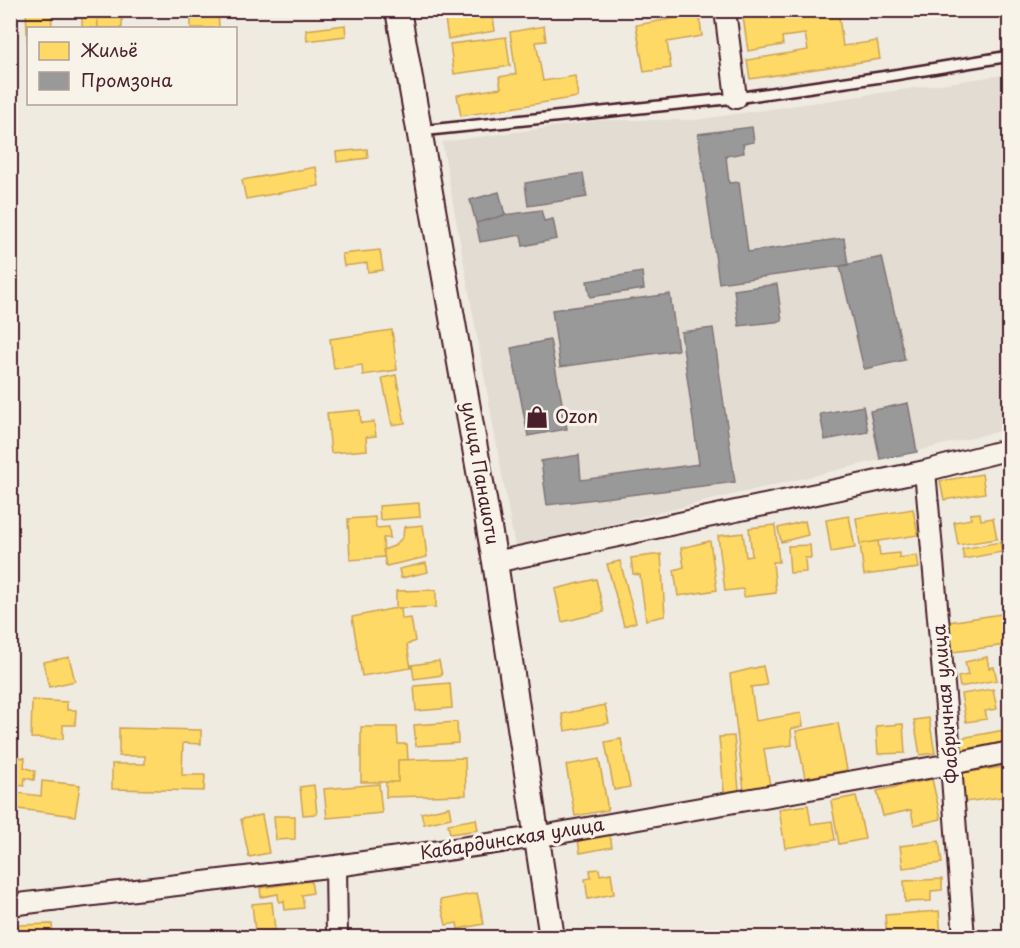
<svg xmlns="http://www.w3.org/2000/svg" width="1020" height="948" font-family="'Playpen Sans',sans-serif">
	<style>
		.built { fill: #e3dcd2 }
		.homes { fill: #ffd966; stroke: #c9a154; stroke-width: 1.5 }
		.industry { fill: #999; stroke: #817478; stroke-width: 1.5 }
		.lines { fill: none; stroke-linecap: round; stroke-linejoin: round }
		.service-casing { stroke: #4a1f2b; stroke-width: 14 }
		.minor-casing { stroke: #4a1f2b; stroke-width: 24 }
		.tertiary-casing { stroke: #4a1f2b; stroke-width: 28 }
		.service { stroke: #f7f3e8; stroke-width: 9 }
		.minor { stroke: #f7f3e8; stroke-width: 20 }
		.tertiary { stroke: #f7f3e8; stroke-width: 24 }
		.labels { text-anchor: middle; stroke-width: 6; stroke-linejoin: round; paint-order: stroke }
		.poi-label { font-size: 18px; fill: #4a1f2b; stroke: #f7f3e8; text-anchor: start }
		.street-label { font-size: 18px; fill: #4a1f2b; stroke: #f7f3e8 }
	</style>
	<rect width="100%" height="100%" fill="#f0ebe0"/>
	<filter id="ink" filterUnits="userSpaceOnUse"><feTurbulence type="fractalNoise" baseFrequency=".0167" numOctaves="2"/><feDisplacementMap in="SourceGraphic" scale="12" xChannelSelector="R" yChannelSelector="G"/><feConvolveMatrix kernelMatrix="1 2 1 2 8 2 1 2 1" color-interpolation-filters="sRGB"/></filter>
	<g filter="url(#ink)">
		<path class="built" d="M1009,74V429L515,547L442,142L604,120H695Z"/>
		<path class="homes" d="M26,10H51L52,28H28V50Z
			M82,10H97L98,28H82Z
			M97,10H129V16H122V28H98Z
			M191,10H218L219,28H191Z
			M450,10H492L495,31L448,39L444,12Z
			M645,10H681L646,18Z
			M742,10H838L843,46L877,41L880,59L750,79L747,60L808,50L805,34L782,37L783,45L748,51Z
			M699,14L702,36L667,42L671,68L644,72L636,25Z
			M345,25L346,36L307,41L306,30Z
			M544,26L546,41L536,42L543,81L575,76L578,97L461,116L457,95L501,88L499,77L516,74L510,32Z
			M506,37L510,66L454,74L450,44Z
			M367,149L368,158L337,162L336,152Z
			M316,167L319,186L246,199L242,180Z
			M380,250L383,270L368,272L367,263L344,266L342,254Z
			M392,330L397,370L363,375L362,365L334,369L330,339Z
			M396,375L405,423L392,425L382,378Z
			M360,410L361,423L374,422L376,436L366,437L367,450L331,453L327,413Z
			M982,474L985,493L944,500L940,481Z
			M419,503L420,517L380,520L379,506Z
			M913,509L918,535L860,544L856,518Z
			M980,513L981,520L993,518L997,539L958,545L954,522L971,519L970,514Z
			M849,516L855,548L831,552L826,520Z
			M375,517L376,528L389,527L390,538H383L384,557L350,560L348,519Z
			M805,521L808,535L781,542L778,528Z
			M423,525L427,557L386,566L383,550L394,546L403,537L404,527Z
			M775,525L779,562H773L776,593L744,597L743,589L725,591L718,536L743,533L746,557L752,556L749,528Z
			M710,541L717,590L678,596L674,570L684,567L681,548Z
			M878,541L880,555L899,553V558L917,555L919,568L864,575L860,544Z
			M1000,542L1002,552L964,559L962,549Z
			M810,545L811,558H805L806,572L790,573L788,546Z
			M661,554L665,616L646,620L640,575L633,574L631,558Z
			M620,561L636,622L624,626L607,564Z
			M426,563L428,572L401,578L399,569Z
			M596,579L604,612L562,622L555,589Z
			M436,590V607L396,608V591Z
			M396,608L401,609L402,619L411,618L415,641L407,645L411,668L362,676L352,617Z
			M1001,614L1006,645L953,652L949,622Z
			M69,657L75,681L49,687L43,662Z
			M987,657L989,668L994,667L997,680L960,687L958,677L968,675L965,662Z
			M439,661L442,675L414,679L412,665Z
			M763,666L767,685L751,687L756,721L801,713L803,726L791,729L792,745L764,749L770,786L744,790L730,674Z
			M450,683L452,708L416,711L414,686Z
			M993,689L997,709L985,711L987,719L966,722L961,694Z
			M32,700L67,702V710H76L75,725H63V739L31,738Z
			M605,705L609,723L565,731L562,714Z
			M929,718L935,753L920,755L914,720Z
			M457,722L458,743L416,746L414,725Z
			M838,723L847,770L805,778L796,731Z
			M903,724L905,753L878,754L876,726Z
			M361,727H397L398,744H407L408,760H398V782H361Z
			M119,728L201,730V744L183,743L182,775H205L204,791L112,789V764H145V756H119Z
			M1010,729V741L963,750L961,738Z
			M734,736L739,790L724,792L719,737Z
			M621,739L630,787L614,790L605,742Z
			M10,756L25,758L24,767L35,771L34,780L25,778L24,786L10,784Z
			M465,758L466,795L386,797V782H398V760Z
			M599,759L608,810L575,816L566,765Z
			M1010,766V801L1009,796L965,802L961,773Z
			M932,779L941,819L914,825L911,810L883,816L877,791Z
			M42,781L80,785L75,816L10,808V792L41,796Z
			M379,784L382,813L327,818L324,789Z
			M314,785L317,814L303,815L300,787Z
			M856,796L865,839L839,844L831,801Z
			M808,805L811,824L832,821L835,840L785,848L779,809Z
			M449,807L451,818L424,824L421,813Z
			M262,815L269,853L249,857L241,819Z
			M274,816H295V839L276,840Z
			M476,819L478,830L450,834L448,824Z
			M610,835L612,847L580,853L578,840Z
			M939,841L942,863L903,868L900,846Z
			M599,869L600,875L611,873L614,894L588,899L585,879L591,878L590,870Z
			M942,879V890L931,891V901L905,902L904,881Z
			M311,881L313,893L302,895L304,908L285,910L284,901L279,902L278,894L261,897L260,888Z
			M477,893L484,924L458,929L457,923L446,925L440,900Z
			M272,902L275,930L255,932L252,904Z
			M939,911L941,938H887L885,915Z
			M52,924L53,938H18V925Z"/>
		<path class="industry" d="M752,127L754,142L743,144L744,153L726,156L729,183L739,182L748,252L844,238L848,265L719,283L698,134Z
			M583,173L587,197L528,206L525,183Z
			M499,192L505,215L476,223L470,200Z
			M541,210L544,221L553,219L557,239L523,246L521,235L480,242L476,223L505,215Z
			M882,257L905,360L864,369L840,266Z
			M642,272L644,289L590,297L587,281Z
			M777,284L782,321L739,326L734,290Z
			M670,294L678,350L560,367L552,310Z
			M713,328L735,482L547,505L541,461L579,455L581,480L699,464L681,332Z
			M550,340L567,429L528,436L511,348Z
			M908,403L917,452L880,459L870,411Z
			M863,406L868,432L825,440L820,414Z"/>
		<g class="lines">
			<g class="service-casing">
				<path id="service" d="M420,131L736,98L888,76L1010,56"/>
			</g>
			<g class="minor-casing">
				<path id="minor" d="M725,10L736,98
					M925,471L951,764L964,938
					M495,562L925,471L1010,449
					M336,866L337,938
					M10,905L336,866L536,837L951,764L1010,752"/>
			</g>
			<g class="tertiary-casing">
				<path id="tertiary" d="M398,10L495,562L552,938"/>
			</g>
			<use href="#service" class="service"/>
			<use href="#minor" class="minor"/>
			<use href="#tertiary" class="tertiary"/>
		</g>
	</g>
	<defs>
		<g id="shop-bare" transform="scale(1.8)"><path d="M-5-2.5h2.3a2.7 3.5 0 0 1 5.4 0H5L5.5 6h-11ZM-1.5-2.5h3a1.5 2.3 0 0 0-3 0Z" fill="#4a1f2b" stroke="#f7f3e8" stroke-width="2.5" paint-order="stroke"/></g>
	</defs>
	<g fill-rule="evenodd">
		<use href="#shop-bare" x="537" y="417"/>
	</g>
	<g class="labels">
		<g class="poi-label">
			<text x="555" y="423">Ozon</text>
		</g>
		<g class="street-label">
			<text transform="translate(480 473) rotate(80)" y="6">улица Панаиоти</text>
			<text transform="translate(946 704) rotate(-95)" y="6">Фабричная улица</text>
			<text transform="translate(512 839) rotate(-9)" y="6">Кабардинская улица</text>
		</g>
	</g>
	<rect width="1020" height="948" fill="none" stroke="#f7f3e8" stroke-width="36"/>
	<rect x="18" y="18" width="984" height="912" fill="none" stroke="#4a1f2b" stroke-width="2" filter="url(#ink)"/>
	<rect x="27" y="27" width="210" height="78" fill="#f7f3e8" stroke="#b29e9c" stroke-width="1.5"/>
	<rect x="39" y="42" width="30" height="18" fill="#ffd966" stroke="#b29e9c" stroke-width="1.5"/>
	<text x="81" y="57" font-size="18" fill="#4a1f2b">Жильё</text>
	<rect x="39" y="72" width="30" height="18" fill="#999999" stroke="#b29e9c" stroke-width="1.5"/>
	<text x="81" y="87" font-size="18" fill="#4a1f2b">Промзона</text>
</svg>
